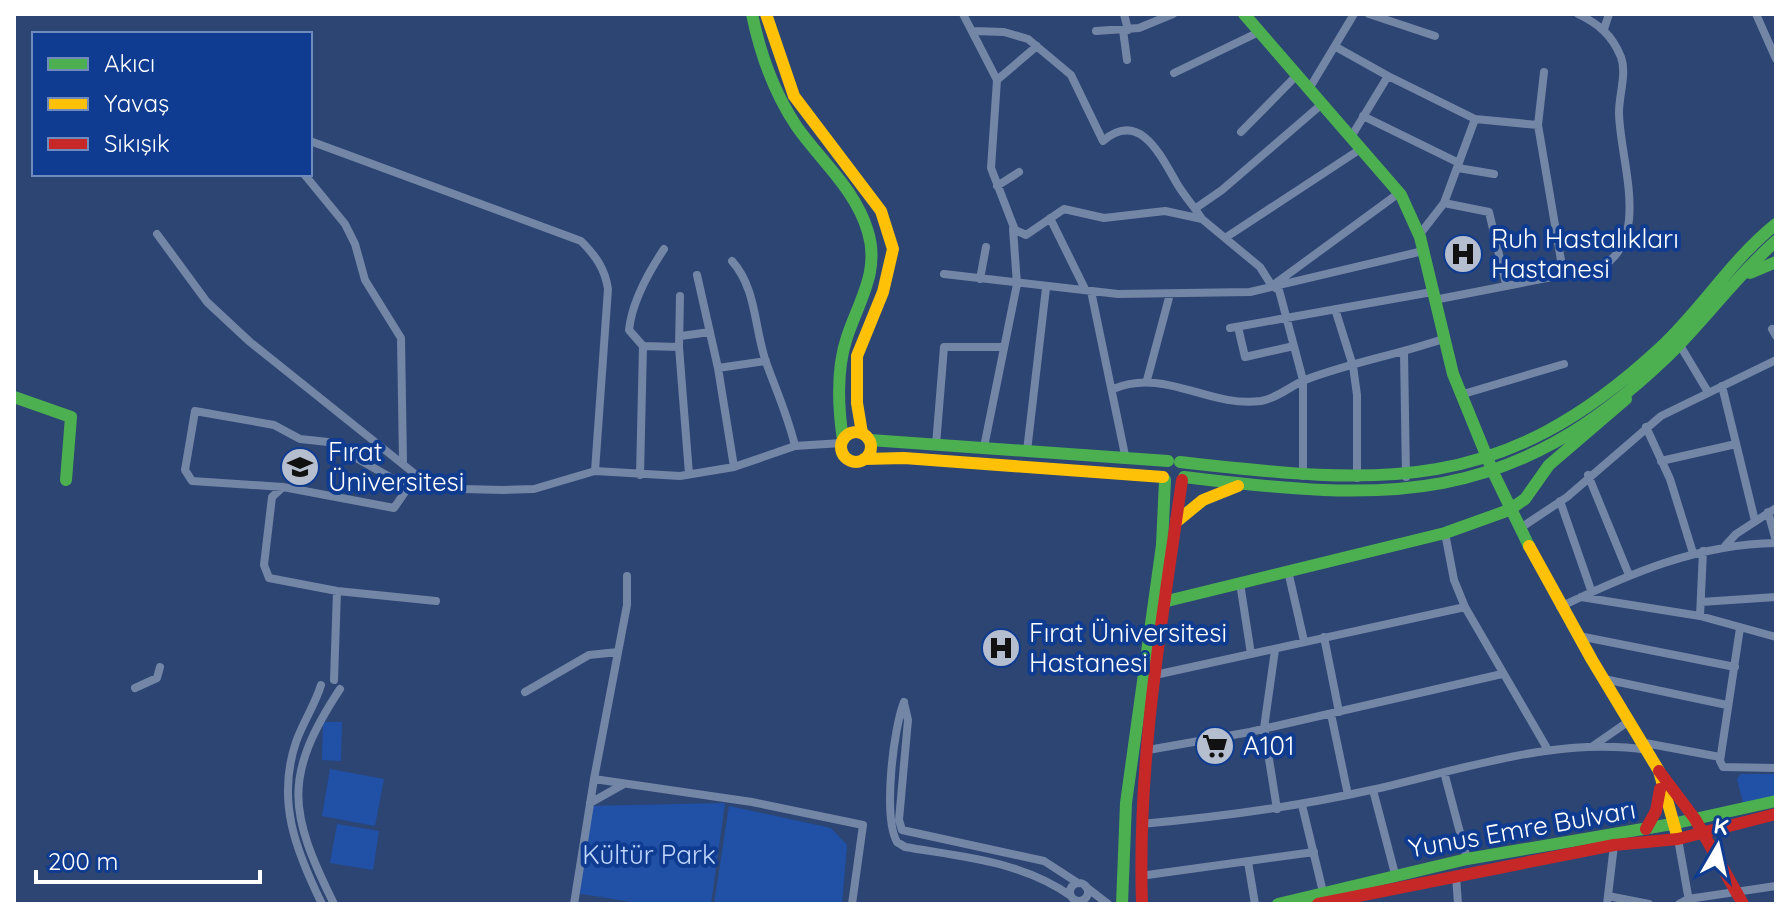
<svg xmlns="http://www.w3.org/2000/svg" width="1790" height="918" font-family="Quicksand,sans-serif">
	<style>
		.green { fill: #2051a6 }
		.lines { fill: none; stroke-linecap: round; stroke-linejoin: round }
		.street { stroke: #7486a6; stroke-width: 8 }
		.fast { stroke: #4caf50; stroke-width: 12 }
		.slow { stroke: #ffc107; stroke-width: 12 }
		.jam { stroke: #c62828; stroke-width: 12 }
		.labels { text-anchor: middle; stroke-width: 8; stroke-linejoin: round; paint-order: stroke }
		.poi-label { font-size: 26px; fill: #fff; stroke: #0f3c90; text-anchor: start }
		.street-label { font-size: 26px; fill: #fff; stroke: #0f3c90 }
		.park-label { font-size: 26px; fill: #c1d7fe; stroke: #0f3c90 }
	</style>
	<rect width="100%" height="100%" fill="#2c4573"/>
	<path class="green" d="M323,722H342L341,761L322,760Z
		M330,769L384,779L375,826L322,816Z
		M1741,774H1776V797L1744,806L1737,779Z
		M725,803L711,904H644L576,893L589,806Z
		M729,806L831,828L847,845L842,904H714Z
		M337,824L379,831L373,870L330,863Z"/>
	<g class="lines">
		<path class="street" d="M963,14L997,80L991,168L1015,230L1026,235L1064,209L1104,218L1165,211L1202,219L1260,267L1272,286L1279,290L1303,380V476
			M1124,14L1128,30
			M1369,14L1435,36
			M1756,14L1776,59
			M1604,29L1609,14
			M1123,30L1127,60
			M973,31L1004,32L1028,39L1071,75L1103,141C1139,110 1160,154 1176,182C1184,196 1194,206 1202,219
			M1096,31L1139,28L1173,14
			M1336,47L1388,76
			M1544,72L1538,125L1563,272
			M1174,73L1259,32
			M997,80L1037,46
			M1309,89L1354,14
			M1363,116L1459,163
			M1475,119L1538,125
			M1241,132L1297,75
			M1351,137L1388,76L1475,119L1444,203L1420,234
			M310,141L581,241C596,256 605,269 608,289L595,471
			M1458,168L1494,174
			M304,174L345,224L355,244L365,280L401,338L403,463
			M997,186L1019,172
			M1444,203L1489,212L1506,284
			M1196,208L1222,190L1322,104
			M1050,218L1085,289
			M157,234L207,302L250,342L425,482L463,489L503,490L534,489L595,471L680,476L734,467L795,446L842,443
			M1225,238L1359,150
			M732,261C757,289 754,328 766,362C776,390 788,416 795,446
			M944,274L1118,294L1250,292L1423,251
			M697,275L718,368L734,467
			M980,279L986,247
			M1276,283L1399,193
			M1091,291L1126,460
			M680,296L679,347L689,474
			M1434,300L1599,268C1653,241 1619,158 1619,112C1619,95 1627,73 1621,57C1612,35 1599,24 1578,14
			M1335,309L1353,366L1357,395V478
			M1238,327L1245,357L1294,346
			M1230,328L1432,292
			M1772,329L1776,336
			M681,336L710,332
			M1678,342L1708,392
			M643,346L679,347
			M1404,352L1406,477
			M718,368L766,361
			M1147,380L1170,294
			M1722,386L1755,521
			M1113,389C1165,367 1208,408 1261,401C1278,398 1290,386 1305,380C1349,363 1396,355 1440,340
			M1460,395L1564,364
			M195,411L274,425L300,439L328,442L404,485L405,492L394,508L283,487L192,481L185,470Z
			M1646,427L1670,479L1693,553
			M936,445L944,347H1002
			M984,447L1017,284L1013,229
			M1027,451L1046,288
			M1661,461L1736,444
			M640,475L643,346L629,330C632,301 648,273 664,249
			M1588,475L1629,575
			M283,487L272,497L264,565L269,578L337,591L436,601
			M1560,501L1591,590
			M1768,512L1776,541
			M1519,529L1567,497L1661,416L1776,360
			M1445,533L1454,580L1465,607L1548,750
			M1725,546L1736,534L1776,508
			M1288,571L1304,641
			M1240,583L1251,654
			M1581,597L1700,616L1776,637
			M1701,602L1776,597
			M1560,607C1629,574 1697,544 1776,543
			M1700,616L1703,551
			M1740,628L1720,761L1723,767L1776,768
			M1579,636L1735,667
			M1324,637L1339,712
			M1275,650L1264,728L1277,809
			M1155,675L1465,607
			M1604,679L1727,705
			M334,680L337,591
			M321,685C315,705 303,722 296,742C276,801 296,851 322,904
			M135,688L157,678L160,667
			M525,692L589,655L618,652
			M904,702C893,730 883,817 897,842L905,847C963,857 1021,861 1071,896
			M904,703L908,720L899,820L902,830L1044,861L1078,883
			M1331,714L1348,795
			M1645,743L1720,757
			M1593,746L1629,721
			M1148,750L1250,732L1502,674
			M1444,772L1467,859
			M594,779L627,605V576
			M1373,790L1395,874
			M590,803L624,784
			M1302,805L1323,892
			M1141,824C1219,817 1295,807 1371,790C1461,770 1555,736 1648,750
			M1678,839L1689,901
			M1248,862L1255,904
			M1140,876L1314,852
			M1456,876L1458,904
			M1070 892a9 9 0 1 1 18 0a9 9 0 1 1-18 0Z
			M1086,887L1108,904
			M1608,896L1649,904
			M334,904C289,813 282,777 340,689
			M574,904L594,779L752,802L863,825L852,904
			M1607,904L1614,845
			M1679,904L1688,899L1776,886"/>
		<path class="fast" d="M752,14C760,53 774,93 797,127C821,161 856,190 868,232C880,271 859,301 847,337C836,370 838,407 843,440
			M1244,14L1401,195L1420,237L1453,374L1493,472L1529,546
			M1750,273L1776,262
			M14,397L71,417L66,480
			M870,440L1168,461
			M1180,462C1382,485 1501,496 1660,348C1702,309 1731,260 1776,224
			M1184,477C1388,502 1510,508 1668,356C1706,319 1736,276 1776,241
			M1163,602L1445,533L1509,510L1525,499L1549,465L1626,399
			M1122,904L1126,803L1162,545L1165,480
			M1278,904L1467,859L1672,824L1776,801"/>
		<path class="slow" d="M766,14L794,96L881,211L893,249L883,292L857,356V403L862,433
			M841 447a15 15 0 1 1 30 0a15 15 0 1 1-30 0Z
			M864,459L904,458L1163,477
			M1176,522L1203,500L1238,486
			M1529,546L1592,660L1659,771L1678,839"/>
		<path class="jam" d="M1659,771L1695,819L1743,904
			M1646,829L1656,811L1660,789
			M1142,904C1137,761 1162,621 1182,480
			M1318,904L1614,845L1678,839L1776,814"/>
	</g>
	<defs>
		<g id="hospital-disc" transform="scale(2)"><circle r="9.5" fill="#b5bece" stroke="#0f3c90"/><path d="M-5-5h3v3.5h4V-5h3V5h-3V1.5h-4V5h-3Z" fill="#111"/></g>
		<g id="university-disc" transform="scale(2)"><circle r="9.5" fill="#b5bece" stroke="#0f3c90"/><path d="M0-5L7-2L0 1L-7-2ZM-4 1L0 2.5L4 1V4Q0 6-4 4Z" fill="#111"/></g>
		<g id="supermarket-disc" transform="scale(2)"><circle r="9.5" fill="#b5bece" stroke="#0f3c90"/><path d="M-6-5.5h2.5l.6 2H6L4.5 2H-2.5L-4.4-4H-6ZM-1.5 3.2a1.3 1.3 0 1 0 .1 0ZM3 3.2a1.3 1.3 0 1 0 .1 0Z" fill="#111"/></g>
	</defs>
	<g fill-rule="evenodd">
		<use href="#hospital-disc" x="1463" y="254"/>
		<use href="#university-disc" x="300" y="467"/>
		<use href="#hospital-disc" x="1001" y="648"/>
		<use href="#supermarket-disc" x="1215" y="746"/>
	</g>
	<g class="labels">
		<g class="poi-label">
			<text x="1491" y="248">Ruh Hastalıkları<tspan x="1491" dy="30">Hastanesi</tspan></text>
			<text x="328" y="461">Fırat<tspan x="328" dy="30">Üniversitesi</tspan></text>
			<text x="1029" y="642">Fırat Üniversitesi<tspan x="1029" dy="30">Hastanesi</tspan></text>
			<text x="1243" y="755">A101</text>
		</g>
		<g class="street-label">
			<text transform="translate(1522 829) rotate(-10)" y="9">Yunus Emre Bulvarı</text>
		</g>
		<g class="park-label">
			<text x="649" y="864">Kültür Park</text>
		</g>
	</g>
	<rect width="1790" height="918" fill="none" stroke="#ffffff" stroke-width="32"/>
	<rect x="32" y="32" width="280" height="144" fill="#0f3c90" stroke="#6f8abc" stroke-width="2"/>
	<rect x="48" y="58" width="40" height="12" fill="#4caf50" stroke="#6f8abc" stroke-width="2"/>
	<text x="104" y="72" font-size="24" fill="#ffffff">Akıcı</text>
	<rect x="48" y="98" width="40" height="12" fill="#ffc107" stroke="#6f8abc" stroke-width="2"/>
	<text x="104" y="112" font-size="24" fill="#ffffff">Yavaş</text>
	<rect x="48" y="138" width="40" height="12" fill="#c62828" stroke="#6f8abc" stroke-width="2"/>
	<text x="104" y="152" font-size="24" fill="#ffffff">Sıkışık</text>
	<g transform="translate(1718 846) rotate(9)" stroke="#0f3c90" stroke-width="6" paint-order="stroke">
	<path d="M0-6L14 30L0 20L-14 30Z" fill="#ffffff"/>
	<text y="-12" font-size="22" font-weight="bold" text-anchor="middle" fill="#ffffff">K</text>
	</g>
	<path d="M36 870v12h224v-12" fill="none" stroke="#ffffff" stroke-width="4"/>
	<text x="48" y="870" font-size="24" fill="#ffffff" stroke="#0f3c90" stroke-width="6" paint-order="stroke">200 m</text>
</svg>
